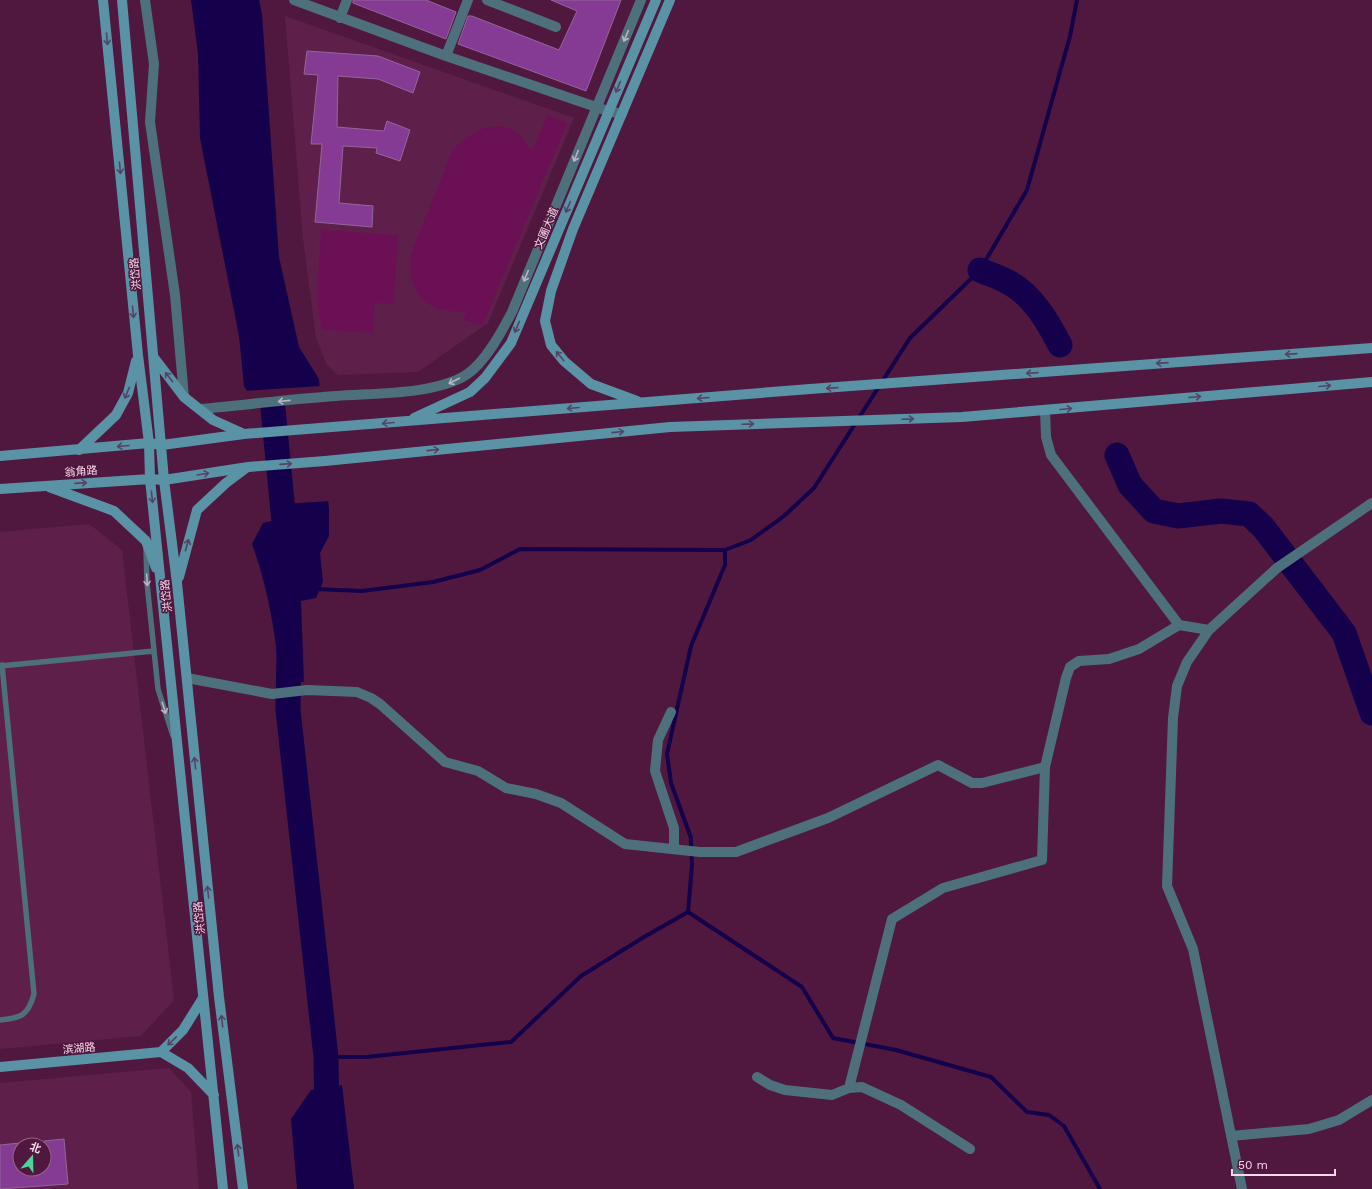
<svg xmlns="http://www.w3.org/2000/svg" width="1372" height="1189" font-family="'Work Sans','Noto Sans SC',sans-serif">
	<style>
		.built { fill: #5e204b; fill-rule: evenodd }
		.green { fill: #6b1054 }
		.water { fill: #15004c }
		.pier { fill: #50183f }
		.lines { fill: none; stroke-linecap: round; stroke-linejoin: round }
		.stream { stroke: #15004c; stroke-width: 4 }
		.river { stroke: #15004c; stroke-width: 25 }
		.building { fill: #853b93; stroke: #93659c }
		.lane { stroke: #4d707c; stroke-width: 5.5 }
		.street { stroke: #4d707c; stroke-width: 10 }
		.secondary { stroke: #5a93a6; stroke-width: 10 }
		.oneway { stroke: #beb3c5 }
		.oneway2 { stroke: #544363 }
		.labels { text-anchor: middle; stroke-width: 3; stroke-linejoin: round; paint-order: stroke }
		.street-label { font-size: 11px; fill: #fbd7ec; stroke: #50183f }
	</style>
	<rect width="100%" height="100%" fill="#50183f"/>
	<path class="built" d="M285,16L574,118L488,323L418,372L338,375L327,365L316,338L303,239Z
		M89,524L122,550L174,1000L141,1036L0,1049V532Z
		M169,1068L191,1092L199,1189H0V1083ZM20,1145H44V1169H20Z"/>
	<path class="green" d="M548,115L567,123L484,322L481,325L463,320L466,312C427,312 408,297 410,256L453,149C467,135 490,119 511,129C520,134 526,143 532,151Z
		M321,230L398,235L394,304L375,303L373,333L322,330L317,299Z"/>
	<path class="water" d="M191,0H259L262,14L279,257L299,347L319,379L329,510V536L320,553L323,582L316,598L301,601L304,682L280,681C275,632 269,591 252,544L263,523L286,517L282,454L244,386L239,336L200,138L198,54Z
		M342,1085L354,1189H297L291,1119L311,1090Z"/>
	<path class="pier" d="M321,386L330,501L283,504L280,454L244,391Z"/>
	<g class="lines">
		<path class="stream" d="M725,550V565L691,646L667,754L671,783L691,838L692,865L688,912L802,987L833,1038L896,1050L991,1077L1027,1112L1049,1115L1064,1126L1100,1189
			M315,589L362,591L433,582L480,570L520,549L725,550L751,540L784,516L814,488L910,338L980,270L1027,190L1070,36L1077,0
			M326,1057H366L511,1042L581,976L644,937L688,912"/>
		<path class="river" d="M980,270C989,274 999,277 1008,282C1032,294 1048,322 1060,345
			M273,409L287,552
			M1117,455L1130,485L1154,511L1178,516L1221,511L1249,514L1263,527L1344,633L1372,713
			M289,648L288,710L326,1057L328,1189"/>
	</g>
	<path class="building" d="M353,0H426L456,12L446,39L353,3Z
		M551,0H621L586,91L458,44L468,16H472L559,50L577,11Z
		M307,51L378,56L420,72L413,93L378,79L338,76L337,127L384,131L387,121L410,130L400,161L376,153L377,148L343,146L339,203L373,206L372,227L315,222L322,144H311L318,75L304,74Z
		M64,1139L68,1184L0,1189V1145L20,1143V1169H44V1141Z"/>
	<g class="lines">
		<path class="lane" d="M146,549L147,583L158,689L173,736
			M0,666L154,651
			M0,1020C21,1018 28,1016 34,994L2,665"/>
		<path class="street" d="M145,0L154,64L150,122L175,295L184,397
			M294,0L446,56L608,111L622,114
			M487,0L556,27
			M340,18L347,0
			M446,56L468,0
			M200,409C245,405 290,399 336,396C374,393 434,395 466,375C485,363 502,331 512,312L641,0
			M1045,410L1046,437L1051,455L1179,625L1209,630
			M187,678L272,694L307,690L357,692L371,698L380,704L445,762L478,771L506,788L536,794L561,803L625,844L700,852H736L828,818L938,765L972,783H982L1045,767
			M671,712L658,740L655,771L674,828V848
			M757,1077L770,1085L785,1090L832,1095L849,1088L862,1087L901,1105L970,1149
			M849,1088L892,919L943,888L1042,860L1045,767L1066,678L1070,667L1079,661L1109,659L1139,649L1179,625
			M1231,1136L1309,1129L1339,1120L1372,1100
			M1242,1189L1193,949L1167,886L1173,718L1177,686L1187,662L1209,630L1277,568L1372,503"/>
		<path class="secondary" d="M103,0L138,355L149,443L150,479L223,1189
			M122,0L164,480L177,583L219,997L243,1189
			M155,359L184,397L213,420L244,434
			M637,401L591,384L564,361L551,345L545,321L551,291L573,229L670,0
			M414,418L470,392L485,378L511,343L656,0
			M79,450L116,415L128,393L136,361
			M0,456L149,443L162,445L244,434L810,389L1372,348
			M49,487L114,511L146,541L156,568
			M0,489L150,479L164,480L248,467L325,461L670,427L962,417L1372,382
			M179,577L197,510L226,483L246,468
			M203,998L183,1030L161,1052L188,1068L214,1095
			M0,1067L161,1052"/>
	</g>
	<defs><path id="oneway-shaft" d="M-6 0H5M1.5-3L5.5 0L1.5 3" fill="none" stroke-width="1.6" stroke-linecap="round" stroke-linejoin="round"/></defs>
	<g class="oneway">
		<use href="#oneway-shaft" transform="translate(626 36) rotate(113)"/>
		<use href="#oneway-shaft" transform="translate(576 156) rotate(112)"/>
		<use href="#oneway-shaft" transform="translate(526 276) rotate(112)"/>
		<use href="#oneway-shaft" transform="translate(454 381) rotate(153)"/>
		<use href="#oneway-shaft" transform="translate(284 401) rotate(174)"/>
		<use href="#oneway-shaft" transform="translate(147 580) rotate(87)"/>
		<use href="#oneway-shaft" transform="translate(164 708) rotate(73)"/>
	</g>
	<g class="oneway2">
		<use href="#oneway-shaft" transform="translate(107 39) rotate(85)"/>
		<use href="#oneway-shaft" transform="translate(618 87) rotate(113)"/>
		<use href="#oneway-shaft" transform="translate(120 168) rotate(85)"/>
		<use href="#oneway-shaft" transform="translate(568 207) rotate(113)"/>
		<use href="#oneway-shaft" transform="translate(133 312) rotate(85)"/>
		<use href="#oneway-shaft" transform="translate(517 327) rotate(113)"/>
		<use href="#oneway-shaft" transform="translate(1291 354) rotate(176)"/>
		<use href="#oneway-shaft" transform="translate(560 356) rotate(-129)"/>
		<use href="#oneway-shaft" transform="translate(1162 363) rotate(176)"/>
		<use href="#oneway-shaft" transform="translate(1032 373) rotate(176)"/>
		<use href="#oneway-shaft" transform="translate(169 377) rotate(-128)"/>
		<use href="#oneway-shaft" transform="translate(1325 386) rotate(-5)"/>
		<use href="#oneway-shaft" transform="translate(832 388) rotate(176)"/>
		<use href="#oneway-shaft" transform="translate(127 393) rotate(112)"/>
		<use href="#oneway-shaft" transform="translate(1195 397) rotate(-5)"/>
		<use href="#oneway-shaft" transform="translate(703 398) rotate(175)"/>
		<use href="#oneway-shaft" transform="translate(573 408) rotate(175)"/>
		<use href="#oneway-shaft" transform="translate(1066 409) rotate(-5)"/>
		<use href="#oneway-shaft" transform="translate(908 419) rotate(-2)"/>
		<use href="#oneway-shaft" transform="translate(388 423) rotate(175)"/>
		<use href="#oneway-shaft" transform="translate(748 424) rotate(-2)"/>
		<use href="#oneway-shaft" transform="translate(618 432) rotate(-6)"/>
		<use href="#oneway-shaft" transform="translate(123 446) rotate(175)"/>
		<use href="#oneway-shaft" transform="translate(433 450) rotate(-6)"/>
		<use href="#oneway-shaft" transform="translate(286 464) rotate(-4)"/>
		<use href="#oneway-shaft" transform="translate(203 474) rotate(-9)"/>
		<use href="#oneway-shaft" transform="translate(81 483) rotate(-4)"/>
		<use href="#oneway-shaft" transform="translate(152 497) rotate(84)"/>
		<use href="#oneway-shaft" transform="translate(187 545) rotate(-75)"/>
		<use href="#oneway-shaft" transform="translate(195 763) rotate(-96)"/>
		<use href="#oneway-shaft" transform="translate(208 892) rotate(-96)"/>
		<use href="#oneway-shaft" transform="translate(222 1021) rotate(-97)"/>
		<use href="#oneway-shaft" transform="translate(172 1041) rotate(136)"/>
		<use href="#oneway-shaft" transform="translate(238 1150) rotate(-97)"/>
	</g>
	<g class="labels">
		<g class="street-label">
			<text transform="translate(546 228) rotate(-67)" y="4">文圃大道</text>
			<text transform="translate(135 274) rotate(-95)" y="4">洪岱路</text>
			<text transform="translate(81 471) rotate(-4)" y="4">翁角路</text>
			<text transform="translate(166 596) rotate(-96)" y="4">洪岱路</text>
			<text transform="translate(199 918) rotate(-96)" y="4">洪岱路</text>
			<text transform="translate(79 1048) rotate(-5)" y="4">滨湖路</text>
		</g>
	</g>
	<g transform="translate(32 1157) rotate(20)"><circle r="19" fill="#50183f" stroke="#946484"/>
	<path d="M0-3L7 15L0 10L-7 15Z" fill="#4ed39a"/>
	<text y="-6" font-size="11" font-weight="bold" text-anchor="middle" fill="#fbd7ec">北</text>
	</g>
	<path d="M1232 1169v6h103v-6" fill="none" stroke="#fbd7ec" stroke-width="2"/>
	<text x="1238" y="1169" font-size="12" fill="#fbd7ec" stroke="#50183f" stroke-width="3" paint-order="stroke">50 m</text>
</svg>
